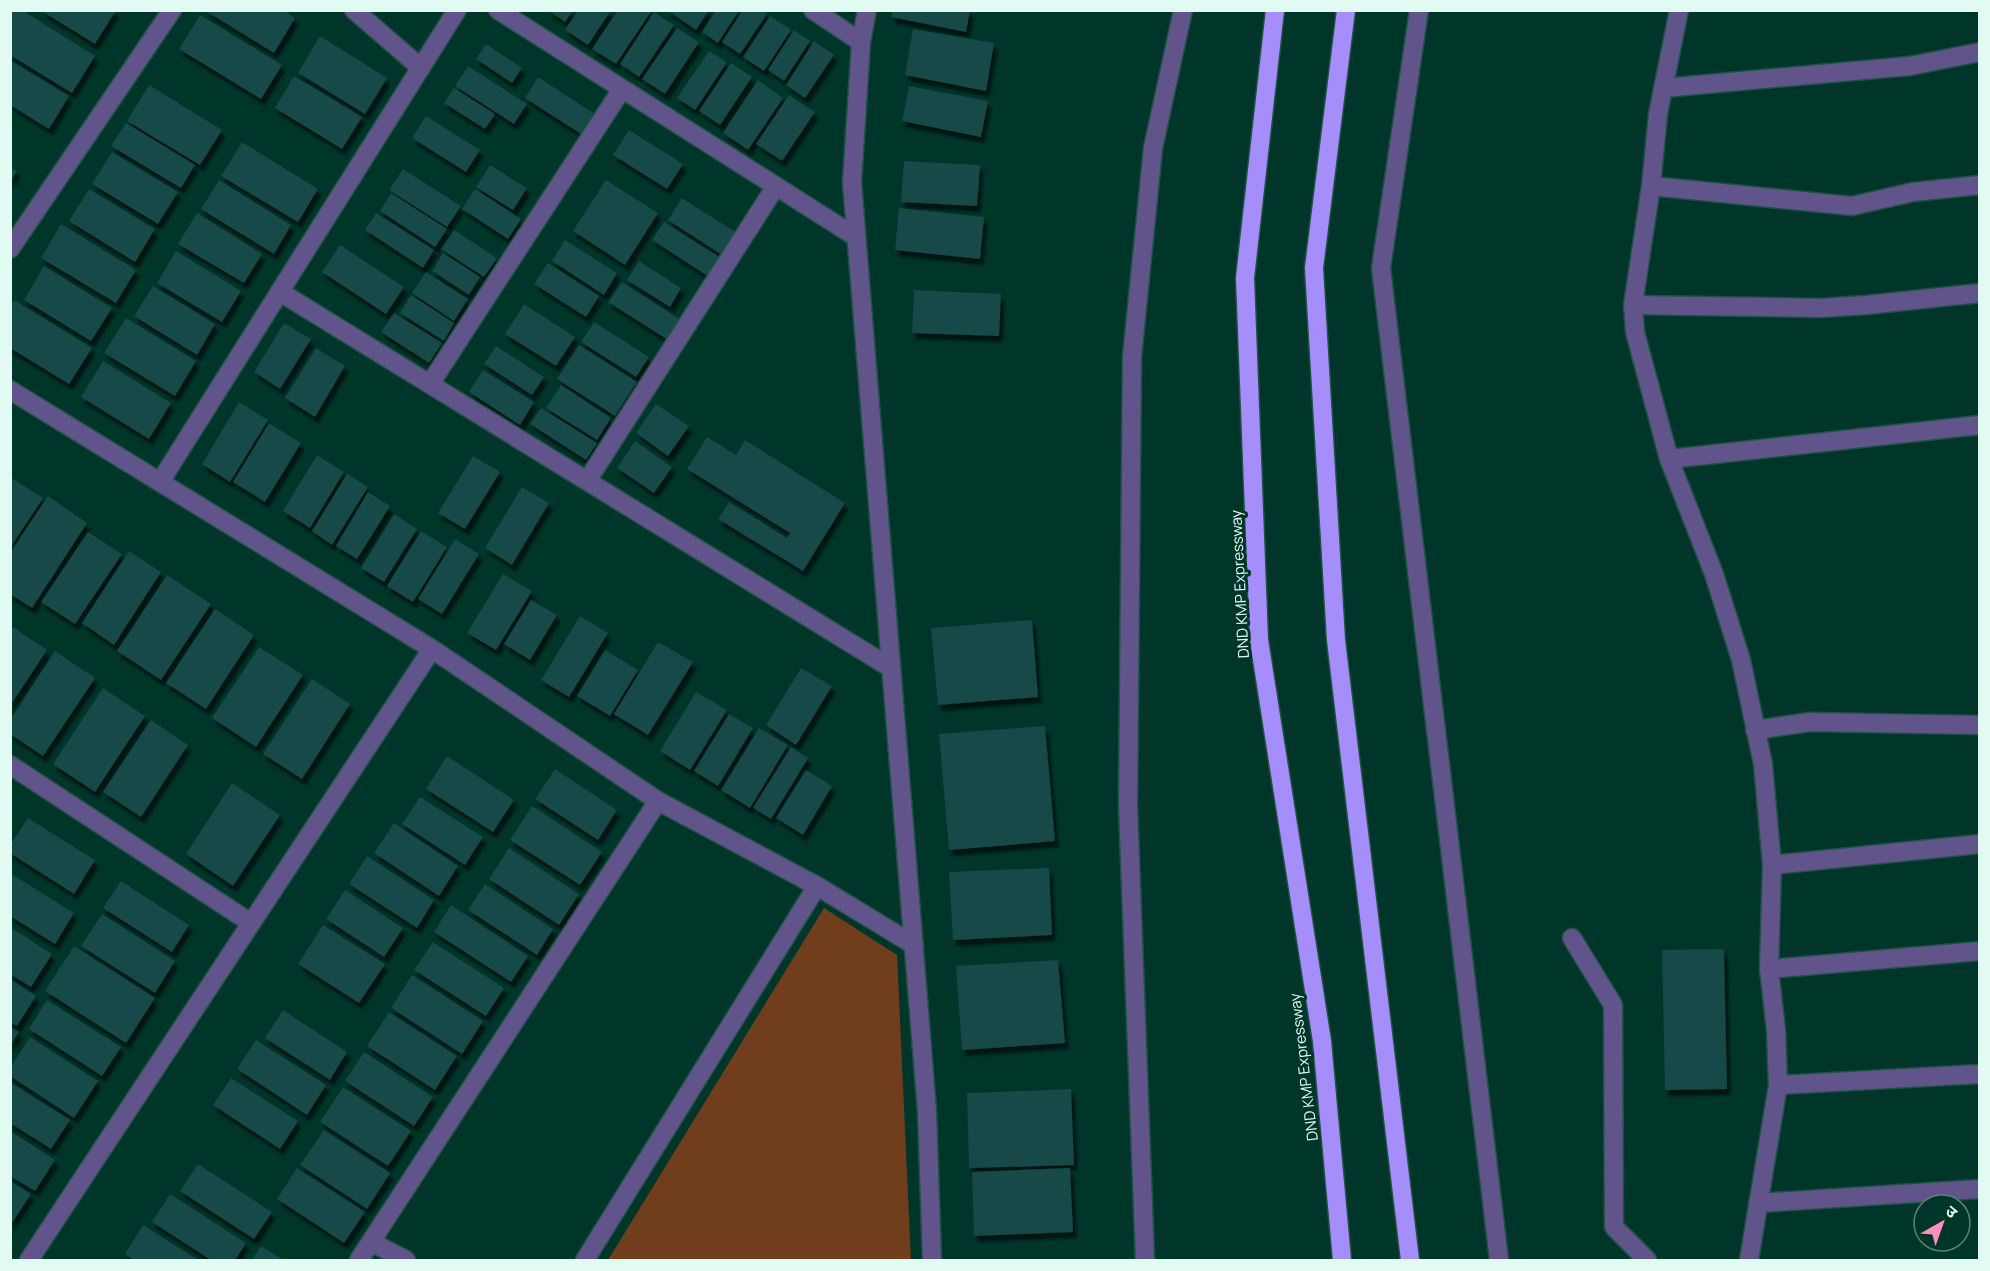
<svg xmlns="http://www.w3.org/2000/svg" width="1990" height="1271" font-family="Manrope,'Noto Sans Devanagari',sans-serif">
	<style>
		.green { fill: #703e1d }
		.building { fill: #144846; filter: url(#shadow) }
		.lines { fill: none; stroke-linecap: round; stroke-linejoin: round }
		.minor-casing { stroke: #205145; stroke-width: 21 }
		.highway-casing { stroke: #205145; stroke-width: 21 }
		.minor { stroke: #60548b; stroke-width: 18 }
		.highway { stroke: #a68efa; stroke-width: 18 }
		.labels { text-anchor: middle; stroke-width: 6; stroke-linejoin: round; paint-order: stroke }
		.street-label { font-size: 15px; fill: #e2fbf2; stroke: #003529 }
	</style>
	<defs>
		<filter id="shadow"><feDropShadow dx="3.5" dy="6" stdDeviation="1.5" flood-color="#0009"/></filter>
	</defs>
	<rect width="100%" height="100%" fill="#003529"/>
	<path class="green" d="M824,908L897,955L911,1260H608Z"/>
	<path class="building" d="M10,10H22L95,56L72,93L10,55Z
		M40,10H116L95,44Z
		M204,10H283L295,18L274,53Z
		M548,10H573L565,22Z
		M578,10H611L588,45L565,30Z
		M618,10H652L616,64L592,49Z
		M667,10H709L696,30Z
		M716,10H739L718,43L702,32Z
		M743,10H762L767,14L740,54L722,42Z
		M893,10H970L966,32L891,17Z
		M654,12L674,25L639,77L620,64Z
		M200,15L282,65L261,99L179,49Z
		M770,16L791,30L764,71L743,57Z
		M677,28L699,42L665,94L642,79Z
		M913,29L994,43L986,91L905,75Z
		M794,30L810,41L784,81L768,70Z
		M320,36L387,78L365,114L298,73Z
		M814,41L834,55L805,98L786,85Z
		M486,44L522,68L512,83L476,59Z
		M709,51L727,62L695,110L677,98Z
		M10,60L69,96L49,129L10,105Z
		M731,63L752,77L720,125L699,111Z
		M468,66L527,104L514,124L455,86Z
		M294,76L362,117L342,149L275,108Z
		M538,77L595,114L581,134L525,98Z
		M758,80L783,98L748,150L723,133Z
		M149,85L222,130L200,165L127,121Z
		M909,86L988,101L981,137L902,121Z
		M454,88L495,114L485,129L444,103Z
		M789,95L815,112L782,161L756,144Z
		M426,116L480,150L466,172L412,138Z
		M126,123L195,165L181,188L111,146Z
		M629,130L683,164L667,189L613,155Z
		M242,142L318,189L298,222L221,176Z
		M112,152L178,192L158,224L92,184Z
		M904,161L980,165L977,206L901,202Z
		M490,165L527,188L513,210L476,187Z
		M10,167L17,171L10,182Z
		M403,169L461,206L447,227L389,190Z
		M219,180L291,225L274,254L201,209Z
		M606,180L658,213L625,265L573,231Z
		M89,189L155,229L135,262L69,221Z
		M475,189L521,219L508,239L462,209Z
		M391,193L447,229L435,247L380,211Z
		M682,198L740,235L725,257L668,220Z
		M899,208L984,217L980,259L895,250Z
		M197,213L262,254L244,283L178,244Z
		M376,213L434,250L423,268L365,230Z
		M664,222L721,258L709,277L652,240Z
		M61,224L136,270L116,303L41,258Z
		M454,230L497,258L484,277L441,249Z
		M565,240L617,273L604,295L552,261Z
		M340,245L404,287L386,314L322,272Z
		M176,251L241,291L222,322L157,283Z
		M443,253L480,277L469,295L432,271Z
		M639,261L681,288L670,307L627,280Z
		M548,263L599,296L586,317L534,284Z
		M44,266L112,308L91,341L24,300Z
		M426,272L468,299L454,321L412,293Z
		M622,282L681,320L668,340L608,302Z
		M153,286L215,324L197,355L134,316Z
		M914,290L1001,294L999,336L912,333Z
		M411,295L454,323L444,341L400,313Z
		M14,300L92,348L69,384L10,348V306Z
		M524,304L575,337L556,366L505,334Z
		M394,313L442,343L429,363L381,332Z
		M126,318L196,361L175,396L104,353Z
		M594,322L649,357L636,377L581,342Z
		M284,323L311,339L280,389L254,372Z
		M579,345L637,382L615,416L557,379Z
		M496,346L544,377L532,395L484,364Z
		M316,348L345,366L315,417L285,398Z
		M103,361L171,403L149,439L81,397Z
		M483,370L534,402L520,425L469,392Z
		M561,385L611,418L597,440L546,408Z
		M239,402L268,420L230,482L202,464Z
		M656,404L689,426L668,456L636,433Z
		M541,408L597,443L586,460L530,424Z
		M269,423L301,443L265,502L233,482Z
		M707,437L736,455L745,440L845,503L803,571L718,519L729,502L787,538L790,533L687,469Z
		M635,441L672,467L654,493L617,468Z
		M317,455L344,472L310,528L283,511Z
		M473,456L500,472L465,529L438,513Z
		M347,474L368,487L332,545L312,531Z
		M10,477L43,498L10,548Z
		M522,487L549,503L512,565L485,548Z
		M368,492L390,506L357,559L336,546Z
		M48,496L87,523L32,608L10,594V553Z
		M394,514L417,529L384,582L361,568Z
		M421,531L447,547L413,602L387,586Z
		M88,532L122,554L75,624L41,602Z
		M455,539L479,554L442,614L418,599Z
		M129,551L161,572L114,645L82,623Z
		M503,574L532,591L496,650L467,633Z
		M167,575L211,604L161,680L117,651Z
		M531,600L557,615L530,660L504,644Z
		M215,609L254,635L206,709L166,683Z
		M580,616L608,633L569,697L541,680Z
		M1032,620L1038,697L938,705L931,628Z
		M13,627L47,650L10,706V630Z
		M658,642L693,662L648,735L614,714Z
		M259,647L303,675L256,747L212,718Z
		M605,650L638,670L610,716L577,696Z
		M55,651L95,678L43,756L10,734V720Z
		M801,668L832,686L796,745L766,725Z
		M312,679L350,704L302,779L263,754Z
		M103,688L145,716L95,792L53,764Z
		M696,692L727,710L690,770L660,751Z
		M729,714L753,728L718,786L694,771Z
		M151,720L188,745L141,817L103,792Z
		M1045,726L1055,841L949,850L939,734Z
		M759,728L788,745L750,808L721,790Z
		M791,747L808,758L771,819L753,808Z
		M447,756L514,800L493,832L426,789Z
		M555,769L617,810L598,840L535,799Z
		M806,770L832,786L803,835L776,818Z
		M232,783L280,815L233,886L186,854Z
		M420,797L483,837L465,865L402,824Z
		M532,806L602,852L580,885L510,840Z
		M28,818L95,860L74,894L10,853V845Z
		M394,823L458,866L439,896L374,853Z
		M509,848L579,894L559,925L489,879Z
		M367,856L434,900L417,928L349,884Z
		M1049,868L1052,935L953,940L949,872Z
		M10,873L74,913L55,944L10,916Z
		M121,881L189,925L172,952L103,908Z
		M485,884L553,929L537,955L468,910Z
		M345,890L403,928L384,957L326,919Z
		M451,905L528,956L511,982L434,932Z
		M102,914L175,961L155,993L81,946Z
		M323,925L385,964L359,1003L298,964Z
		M10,927L52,954L31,987L10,974Z
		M433,942L504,988L486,1016L414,970Z
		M74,946L155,998L126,1043L45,991Z
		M1724,949L1727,1089L1665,1090L1662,950Z
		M1058,960L1065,1043L962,1050L956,966Z
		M412,975L483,1021L462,1054L391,1008Z
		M10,979L36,996L17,1026L10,1022Z
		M47,1000L121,1047L102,1076L29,1029Z
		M283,1010L347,1052L330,1080L265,1038Z
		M389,1012L457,1056L435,1090L367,1046Z
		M10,1027L19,1032L10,1046Z
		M30,1037L98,1081L74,1118L10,1076V1068Z
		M256,1040L326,1085L307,1115L237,1069Z
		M364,1052L433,1097L414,1126L345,1081Z
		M231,1078L298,1121L280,1149L213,1105Z
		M10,1082L70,1120L51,1149L10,1123Z
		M343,1087L411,1131L388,1166L320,1122Z
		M1071,1089L1074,1165L969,1168L967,1093Z
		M324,1130L390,1173L367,1209L300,1165Z
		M10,1131L55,1160L35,1191L10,1176Z
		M198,1164L272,1212L254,1239L180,1191Z
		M297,1168L365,1212L344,1243L277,1199Z
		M1070,1168L1073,1232L974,1236L972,1172Z
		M10,1181L31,1194L10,1226Z
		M170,1194L246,1243L235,1260H211L152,1222Z
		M143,1225L198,1260H134L125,1254Z
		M261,1246L284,1260H252Z"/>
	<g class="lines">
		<g class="minor-casing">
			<path id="minor" d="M354,10L421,68
				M498,10L856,237
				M813,10L861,42
				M867,10L861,42L852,182L927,1111L932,1260
				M1419,10L1381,268L1499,1260
				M1679,10L1658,114L1651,186L1633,305L1635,332L1669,459L1714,574L1741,660L1763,764L1772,865L1769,969L1776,1030L1778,1085L1749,1260
				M1663,88L1910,66L1980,52
				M1651,186L1852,206L1913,192L1980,185
				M10,249L172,10
				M280,292L891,668
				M1633,305L1821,308L1866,305L1980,293
				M430,384L622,89
				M10,390L432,649L658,801L817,886L914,945
				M1669,459L1980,425
				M587,481L776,186
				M160,482L457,10
				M1755,730L1810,722L1980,725
				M10,765L251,923
				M1772,865L1980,844
				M1572,938L1613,1005L1614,1227L1647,1260
				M1769,969L1980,951
				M1778,1085L1980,1074
				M1758,1203L1980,1189
				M371,1242L406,1260
				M29,1260L432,649
				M359,1260L658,801
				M585,1260L817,886
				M1145,1260L1128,806L1132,357L1153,148L1183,10"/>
		</g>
		<g class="highway-casing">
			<path id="highway" d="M1275,10L1245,278L1259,640L1322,1041L1342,1260
				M1346,10L1314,268L1336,640L1410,1260"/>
		</g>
		<use href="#minor" class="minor"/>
		<use href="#highway" class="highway"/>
	</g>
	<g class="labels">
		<g class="street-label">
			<text transform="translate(1240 584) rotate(-93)" y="5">DND KMP Expressway</text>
			<text transform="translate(1304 1067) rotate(-97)" y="5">DND KMP Expressway</text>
		</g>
	</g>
	<rect width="1990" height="1271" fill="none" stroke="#e2fbf2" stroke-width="24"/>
	<g transform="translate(1942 1223) rotate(40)"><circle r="28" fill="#003529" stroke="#5a8479" stroke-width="1.5"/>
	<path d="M0-4.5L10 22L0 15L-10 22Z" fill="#fc8fc1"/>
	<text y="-9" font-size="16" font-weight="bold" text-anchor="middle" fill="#e2fbf2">उ</text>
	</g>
</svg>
